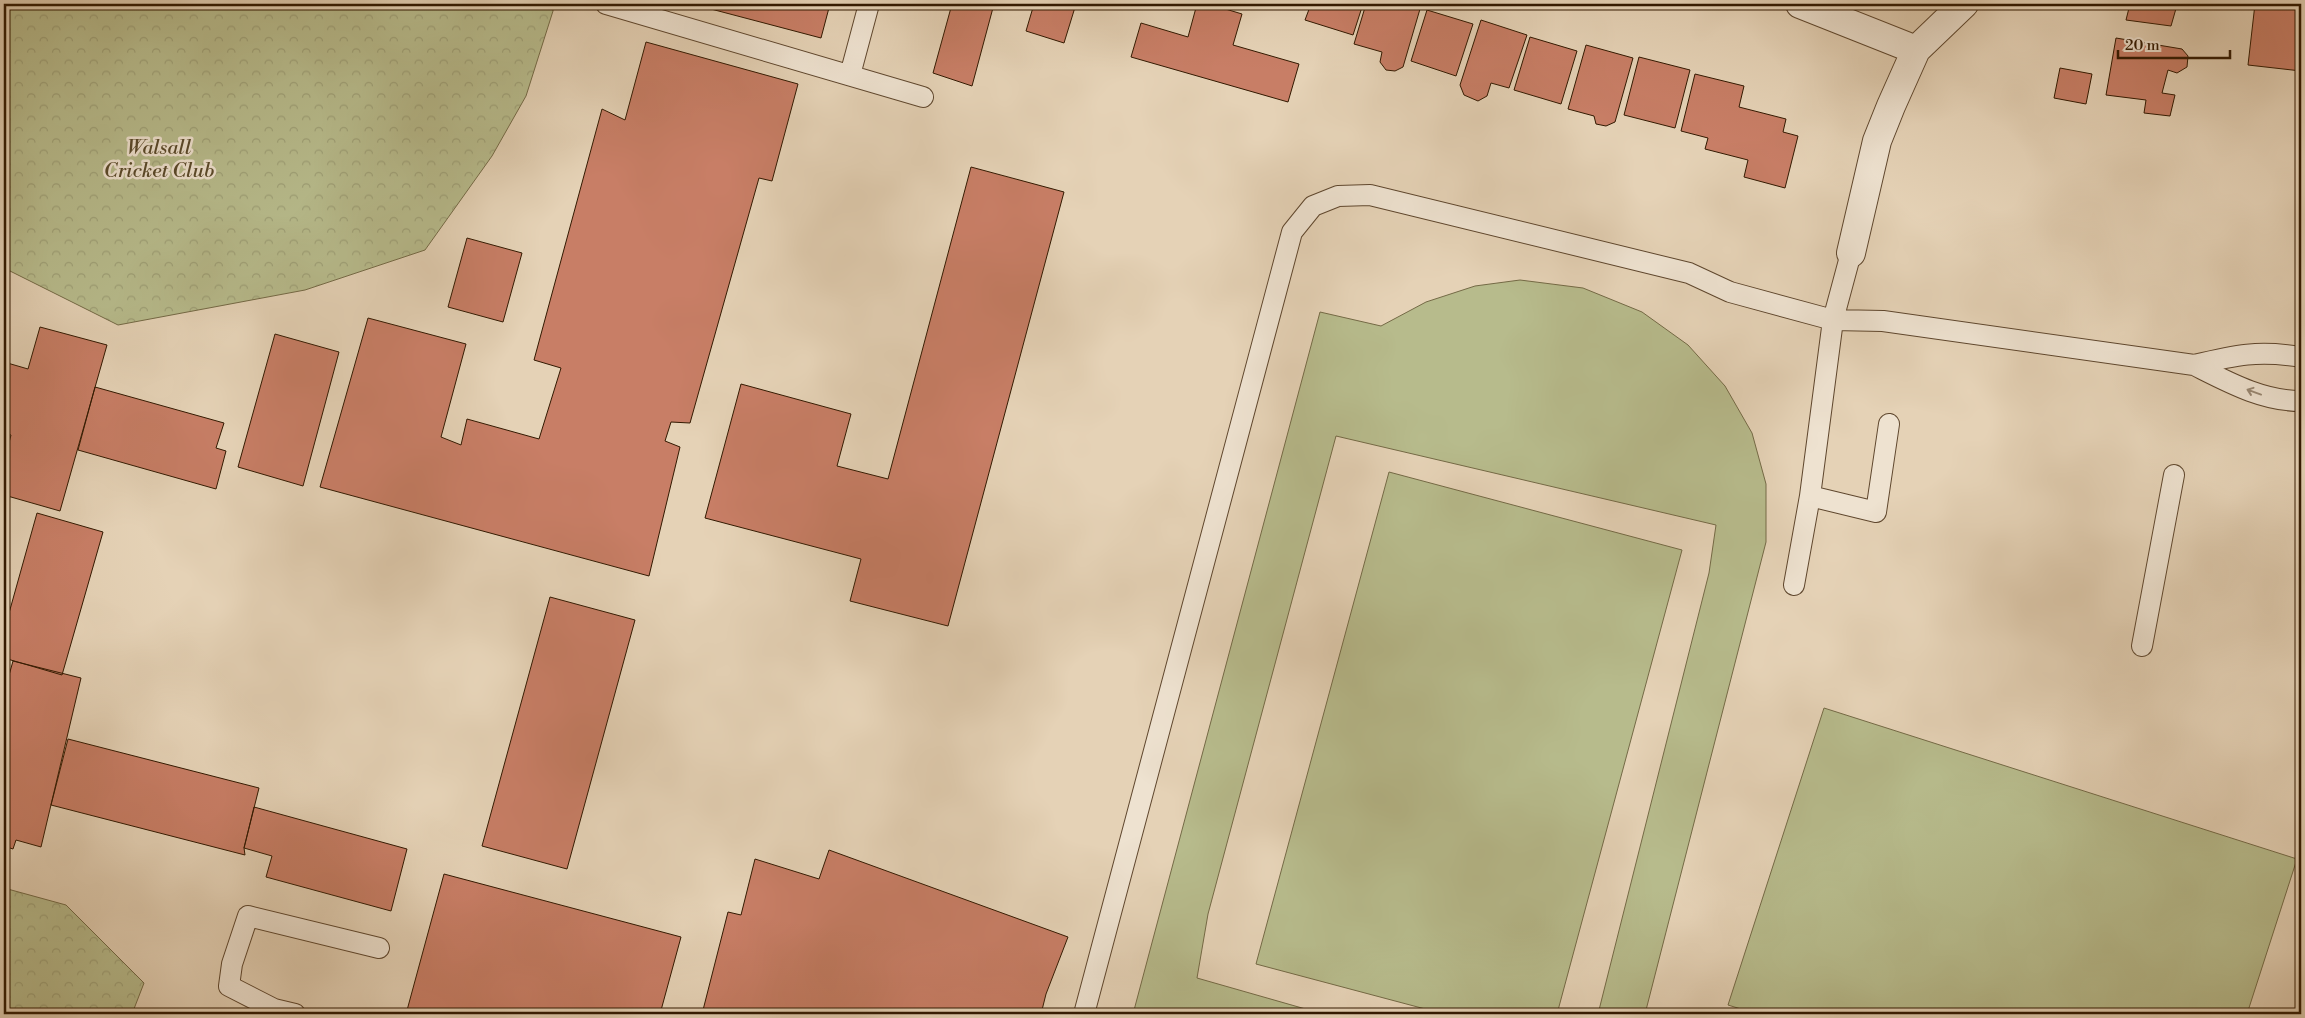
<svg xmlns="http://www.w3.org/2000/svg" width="2305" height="1018" font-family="'Libre Bodoni',serif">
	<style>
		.park { fill: url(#park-crowns); stroke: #746a46 }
		.garden { fill: #b7bb8c; stroke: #746a46 }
		.building { fill: #c87e66; stroke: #321901 }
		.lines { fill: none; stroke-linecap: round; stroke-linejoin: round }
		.lane-casing { stroke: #5f472e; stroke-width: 22 }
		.street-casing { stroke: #5f472e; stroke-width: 30 }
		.lane { stroke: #eee2d0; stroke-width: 20 }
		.street { stroke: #eee2d0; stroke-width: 28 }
		.oneway { stroke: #998873 }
		.labels { text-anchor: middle; stroke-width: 5; stroke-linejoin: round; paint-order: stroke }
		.park-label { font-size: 20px; font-style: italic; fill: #5a4a2b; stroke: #eee2d0 }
	</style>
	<defs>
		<pattern id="park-crowns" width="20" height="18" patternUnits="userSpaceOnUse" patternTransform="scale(1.25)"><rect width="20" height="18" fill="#b7bb8c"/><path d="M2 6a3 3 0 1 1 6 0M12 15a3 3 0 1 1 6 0" fill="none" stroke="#9ea077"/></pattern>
	</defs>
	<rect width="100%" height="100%" fill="#e5d2b6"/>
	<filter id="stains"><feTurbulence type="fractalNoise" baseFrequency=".004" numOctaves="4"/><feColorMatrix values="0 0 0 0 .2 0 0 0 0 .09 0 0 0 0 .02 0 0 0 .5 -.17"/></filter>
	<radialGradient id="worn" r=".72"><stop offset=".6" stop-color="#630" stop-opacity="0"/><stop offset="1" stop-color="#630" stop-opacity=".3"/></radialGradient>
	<path class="park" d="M4,4H553V11L526,96L492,156L425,250L305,290L118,325L4,268Z
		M4,888L66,905L144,983L132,1014H4Z"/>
	<path class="garden" d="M1520,280L1583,288L1642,312L1688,345L1725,386L1752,433L1766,484V542L1645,1014H1598L1709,573L1716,525L1336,436L1208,914L1197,978L1323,1014H1133L1320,312L1381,326L1426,302L1475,286Z
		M1389,472L1682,550L1557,1014H1444L1256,964Z
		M1824,708L2297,859L2247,1014H1757L1728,1005Z"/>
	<path class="building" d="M692,4H830L821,38Z
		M952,4H994L972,86L933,73Z
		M1034,4H1076L1064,43L1026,31Z
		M1197,4H1209L1242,14L1233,45L1299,64L1288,102L1131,57L1141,23L1188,37Z
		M1311,4H1363L1353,35L1305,20Z
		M1366,4H1401L1420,9L1403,67L1395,71L1386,70L1380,62L1382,52L1354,44Z
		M2130,4H2198L2195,7L2177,5L2171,26L2126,20Z
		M2255,4L2301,8V71L2248,65Z
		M1427,10L1473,24L1456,76L1411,61Z
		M1481,20L1527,35L1509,88L1491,83L1487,96L1478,101L1464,95L1460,85Z
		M1530,37L1577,51L1561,104L1514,90Z
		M2116,38L2182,49L2188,56L2187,67L2177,73L2168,70L2162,93L2175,95L2170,116L2144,113L2146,100L2106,95Z
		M646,42L798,84L772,181L759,178L690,423L671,422L665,441L680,447L649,576L320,487L368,318L466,344L441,437L461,445L467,419L539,439L561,368L534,360L602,109L625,120Z
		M1586,45L1633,58L1615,122L1606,126L1596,124L1594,116L1568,109Z
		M1639,57L1690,70L1675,128L1624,115Z
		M2060,68L2092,74L2086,104L2054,98Z
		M1695,74L1744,86L1739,107L1786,119L1783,132L1798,136L1785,188L1744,177L1748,160L1705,149L1708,138L1681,131Z
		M971,167L1064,192L948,626L850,601L861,559L705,518L741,384L851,414L837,466L888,479Z
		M467,238L522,253L503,322L448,307Z
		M40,327L107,345L60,511L4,495V462L11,435L4,433V362L28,369Z
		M275,334L339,352L303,486L238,467Z
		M95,387L224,423L216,448L226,451L216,489L78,450Z
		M37,513L103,532L62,675L4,658V631Z
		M550,597L635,620L567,869L482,846Z
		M13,661L81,678L41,847L16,840L13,849L4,846V693Z
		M68,739L259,788L244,848L245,855L51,805Z
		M254,807L407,849L391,911L266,877L272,856L244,848Z
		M829,850L1068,937L1046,994L1041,1014H702L728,912L741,915L755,859L819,879Z
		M444,874L681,937L660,1014H406Z"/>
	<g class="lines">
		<g class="lane-casing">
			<path id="lane" d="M606,4L923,97
				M850,75L869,4
				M2194,365C2236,355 2258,350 2301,357
				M1810,496L1876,512L1889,424
				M1794,585L1810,496L1833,320L1851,253
				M2142,646L2174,475
				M295,1014L274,1009L229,986L232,964L248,916L379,948
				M1084,1014L1292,232L1313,206L1338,196L1370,195L1689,273L1730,292L1833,320L1883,321L2194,365C2228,382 2262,401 2301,401"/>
		</g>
		<g class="street-casing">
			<path id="street" d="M1800,4L1916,50
				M1851,253L1877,141L1891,106L1916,50L1964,4"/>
		</g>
		<use href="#lane" class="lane"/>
		<use href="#street" class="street"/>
	</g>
	<defs><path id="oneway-shaft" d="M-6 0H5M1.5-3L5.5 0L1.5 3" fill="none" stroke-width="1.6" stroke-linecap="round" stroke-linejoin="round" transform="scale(1.25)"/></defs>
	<use class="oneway" href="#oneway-shaft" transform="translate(2254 392) rotate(-160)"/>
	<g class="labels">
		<g class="park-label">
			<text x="159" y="154">Walsall<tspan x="159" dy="23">Cricket Club</tspan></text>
		</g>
	</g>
	<rect width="2305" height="1018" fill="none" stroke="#e5d2b6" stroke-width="20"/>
	<rect x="5" y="5" width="2295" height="1008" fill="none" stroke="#321901" stroke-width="2.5"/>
	<rect x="10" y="10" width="2285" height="998" fill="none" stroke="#321901"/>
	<path d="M2118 50v8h112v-8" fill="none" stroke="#321901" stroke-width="2.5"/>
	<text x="2125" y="50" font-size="15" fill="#321901" stroke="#eee2d0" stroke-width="4" paint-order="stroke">20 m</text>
	<rect width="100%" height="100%" filter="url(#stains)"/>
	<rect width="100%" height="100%" fill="url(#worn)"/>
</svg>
